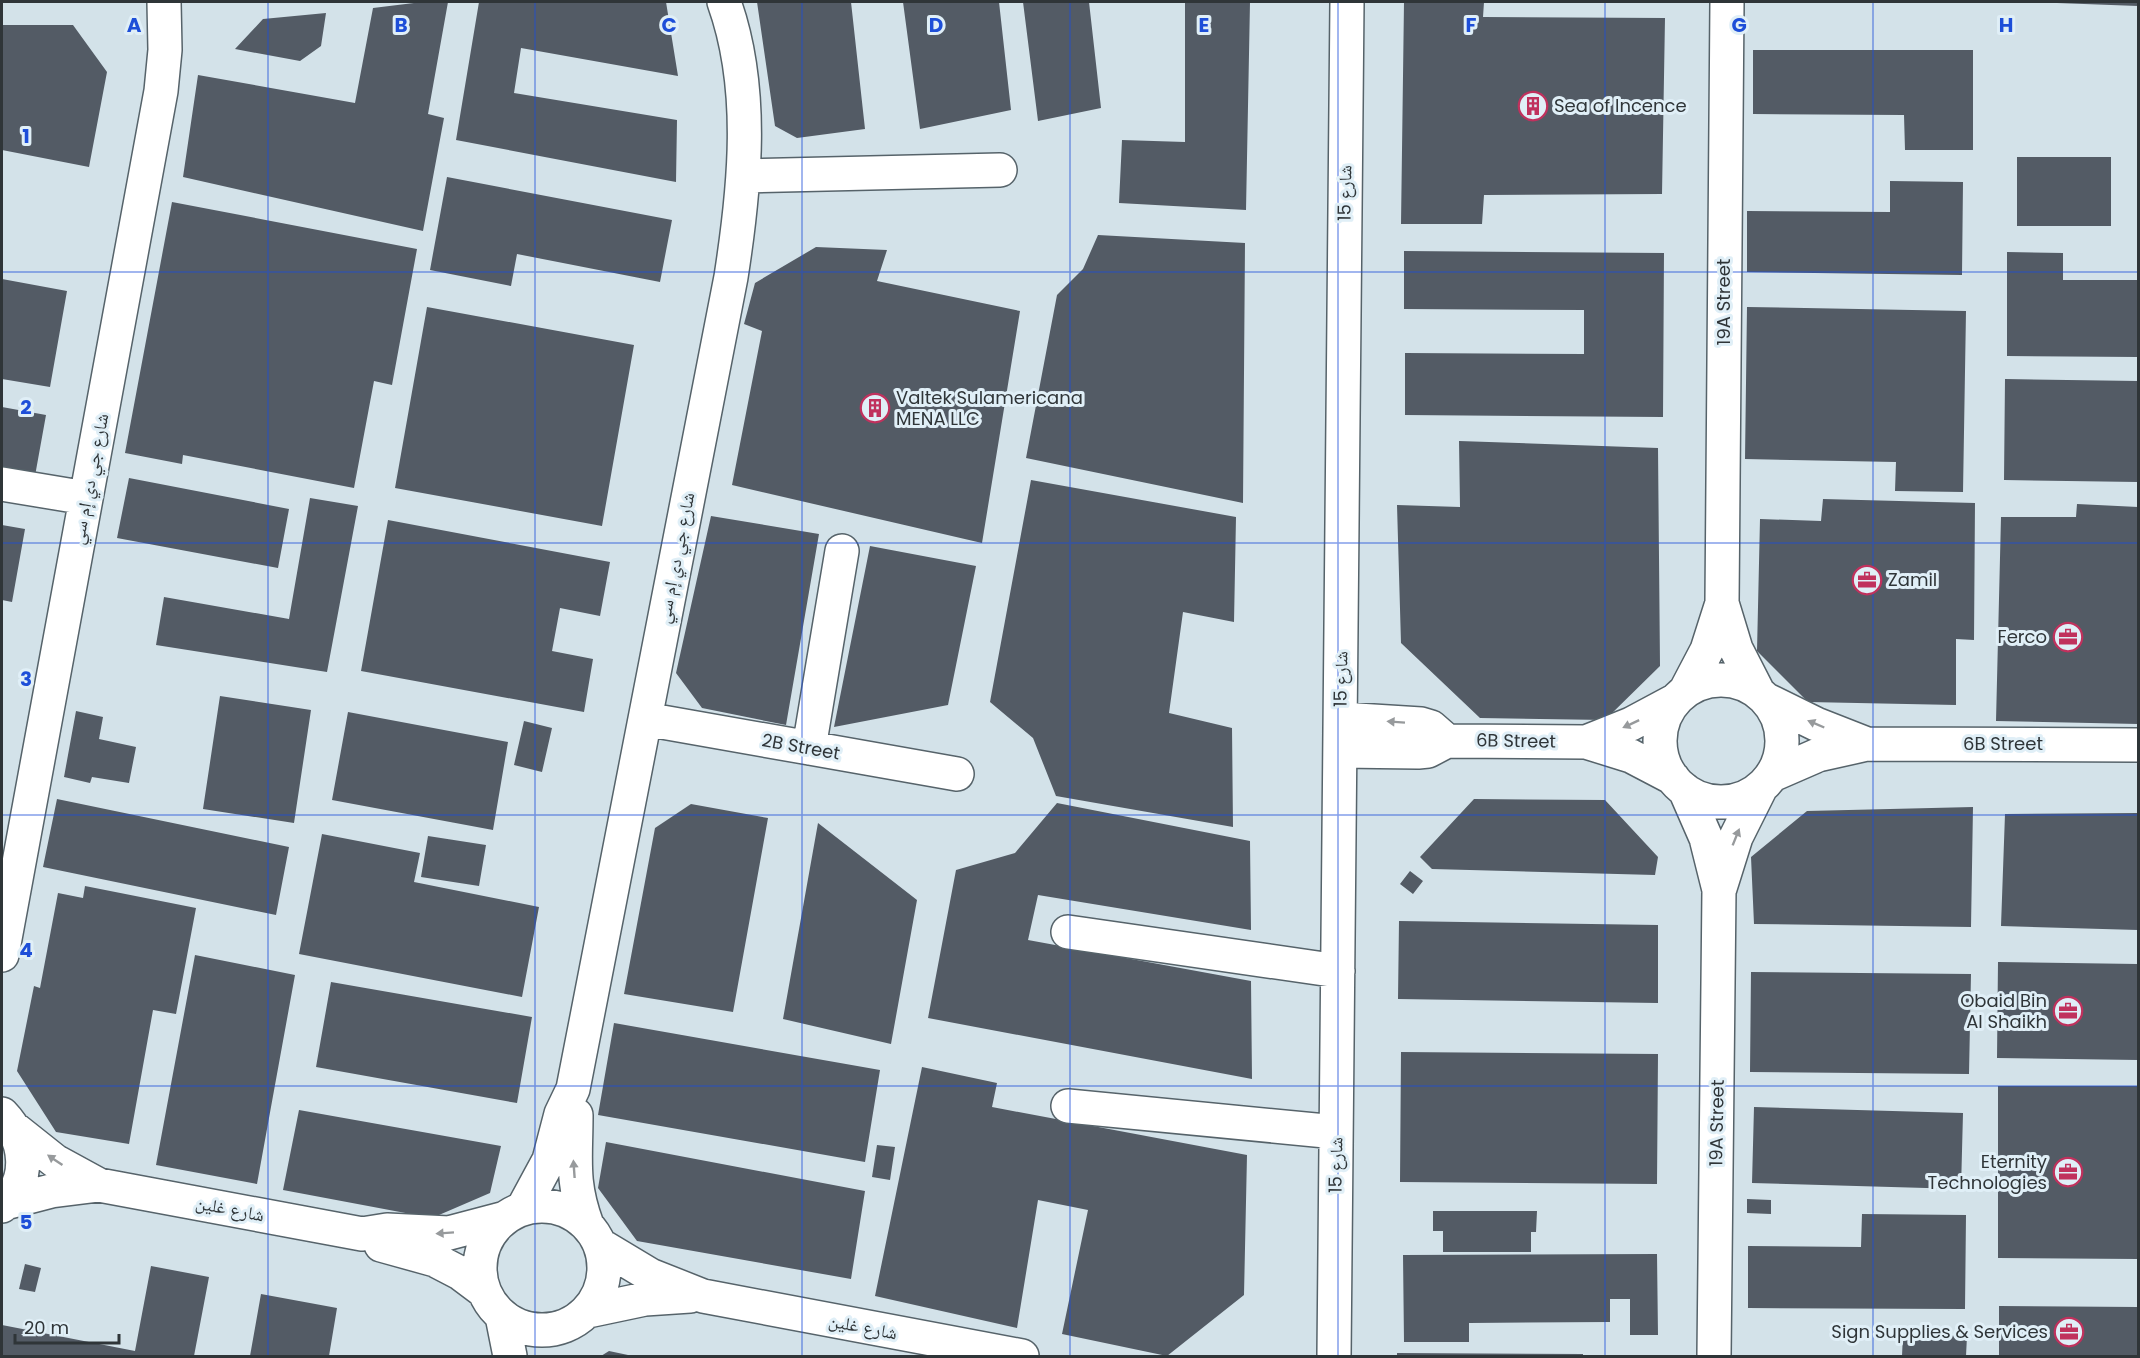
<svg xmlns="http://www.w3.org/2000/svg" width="2140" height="1358" font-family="Poppins,'Noto Naskh Arabic',sans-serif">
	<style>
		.building { fill: #535b65 }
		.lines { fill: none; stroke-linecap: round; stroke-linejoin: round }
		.minor-casing { stroke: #56636a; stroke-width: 36 }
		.minor { stroke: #fff; stroke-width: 33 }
		.oneway { fill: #979a9c }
		.grid { fill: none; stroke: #1d4ed8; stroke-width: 1.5; stroke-opacity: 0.55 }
		.labels { text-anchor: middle; stroke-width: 6; stroke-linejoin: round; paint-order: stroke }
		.poi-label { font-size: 18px; fill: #2f3538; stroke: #e0eff7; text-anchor: end }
		.street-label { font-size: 18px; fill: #2f3538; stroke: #e0eff7 }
		.grid-label { font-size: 20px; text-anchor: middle; font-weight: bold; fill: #1d4ed8; stroke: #e0eff7; stroke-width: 6; stroke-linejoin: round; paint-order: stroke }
	</style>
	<rect width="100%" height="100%" fill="#d3e2e9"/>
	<path class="building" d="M422,2H448L428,114L444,118L423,231L183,177L198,75L355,103L373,8Z
		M479,2H666L678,76L521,48L514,93L677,120L676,182L456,140Z
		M757,2H851L865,129L797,138L775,126Z
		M903,2H999L1011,110L920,129Z
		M1023,2H1089L1101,108L1038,121Z
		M1185,2H1250L1246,210L1119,203L1122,140L1185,142Z
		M1404,2H1484L1483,17L1665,18L1662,194L1484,195L1482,224H1401Z
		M2057,2H2138V6L2057,3Z
		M326,13L321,46L300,61L235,49L263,19Z
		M2,25H73L107,72L89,167L2,150Z
		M1753,50H1973V150H1905L1904,115L1753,114Z
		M2017,157H2111V226H2017Z
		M447,177L672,220L660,282L517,254L511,286L430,270Z
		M1890,181L1963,182L1962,275L1747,272V211L1890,212Z
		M172,202L417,249L392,385L374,381L354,488L183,455L182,464L125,453Z
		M1098,235L1245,243L1243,503L1026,458L1057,295L1083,269Z
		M816,247L887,250L877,281L1020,311L982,543L732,485L762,331L744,324L755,283Z
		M1404,251L1664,253L1663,417L1405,415V353L1584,354V310L1404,309Z
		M2007,252L2063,253V280H2138V357L2007,356Z
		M2,279L67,291L50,387L2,379Z
		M427,307L634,345L602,526L395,488Z
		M1747,307L1966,311L1963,492L1895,491L1896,462L1745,459Z
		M2005,379L2138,381V482L2004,480Z
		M2,407L46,415L33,487L2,481Z
		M1459,441L1658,448L1660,666L1605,720L1480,718L1401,643L1397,505L1460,507Z
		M129,478L289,509L278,568L117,538Z
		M1031,480L1236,517L1234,622L1183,612L1169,713L1232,728L1233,827L1056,796L1033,738L990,702Z
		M310,498L358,506L327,672L156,645L164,597L289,619Z
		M1823,499L1975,503L1974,640L1956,639V705L1808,702L1757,651L1760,519L1821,521Z
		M2077,504L2138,507V724L1996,721L2001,517H2076Z
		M711,516L819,534L786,725L702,708L676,673Z
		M388,520L610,562L600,616L560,608L552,651L593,659L584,712L361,671Z
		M2,525L25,529L12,602L2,600Z
		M870,546L976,566L948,705L834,727Z
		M220,696L311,710L294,823L203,809Z
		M76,711L103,717L99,739L136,747L129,783L92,777L90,783L64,777Z
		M348,712L508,742L493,830L332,800Z
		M524,721L552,728L542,772L514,765Z
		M57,799L289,847L276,915L43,867Z
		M1474,799L1605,800L1658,857L1655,875L1432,869L1420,857Z
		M1057,803L1250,841L1251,930L1038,895L1028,940L1251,981L1252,1079L928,1018L956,870L1015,853Z
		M691,804L768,818L733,1012L624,994L655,828Z
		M1973,807L1971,927L1754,924L1751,857L1807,811Z
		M2138,813V930L2001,926L2005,814Z
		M818,823L917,900L891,1044L783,1019Z
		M322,834L420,853L414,882L539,907L522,997L299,954Z
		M428,836L486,845L479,886L421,877Z
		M1410,871L1423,881L1413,894L1400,884Z
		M85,886L196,908L176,1014L153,1010L129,1144L56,1132L17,1071L34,986L40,988L58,893L83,898Z
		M1399,921L1658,925V1003L1398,999Z
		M195,955L295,975L257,1184L156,1165Z
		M1998,962L2138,964V1060L1997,1058Z
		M1751,972L1971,974L1969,1074L1750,1072Z
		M331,982L532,1017L517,1103L316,1067Z
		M614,1023L880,1070L865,1162L598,1115Z
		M1401,1052L1658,1054L1657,1184L1400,1182Z
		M922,1067L997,1083L992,1107L1247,1155L1244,1295L1167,1356L1062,1334L1088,1210L1038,1200L1017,1328L875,1296Z
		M1998,1086H2138V1259L1998,1258Z
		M1754,1107L1963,1113L1961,1189L1752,1183Z
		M299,1110L501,1146L490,1193L432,1218L283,1190Z
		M606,1142L865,1191L851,1279L637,1241L598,1188Z
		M877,1145L895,1147L890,1180L872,1177Z
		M1747,1199L1771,1200V1214L1747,1213Z
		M1433,1211H1537L1536,1232H1531V1252H1443V1231H1433Z
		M1862,1214L1966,1215L1965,1309L1748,1308V1246L1861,1247Z
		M1657,1254L1658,1335H1630V1299H1610V1322L1469,1323V1342H1404L1403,1255Z
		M25,1264L41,1268L35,1292L19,1289Z
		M151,1266L209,1277L194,1356H2V1325L135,1351Z
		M261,1294L337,1308L329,1356H250Z
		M1999,1306L2138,1307V1356H1999Z
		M1903,1334L1967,1336L1966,1356H1902Z
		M609,1351L628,1355V1356H601Z
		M1397,1353L1583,1354V1356H1397Z"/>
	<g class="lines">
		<g class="minor-casing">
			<path id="minor" d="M743,176L1000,170
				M2,484L86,498
				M1722,603L1736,649L1758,692
				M1660 741a61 61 0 1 1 122 0a61 61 0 1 1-122 0Z
				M1686,690L1707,650L1722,603L1727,2
				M1767,700L1816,724L1867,744
				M645,719L957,774
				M1341,719L1421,724L1431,727L1447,741
				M1586,742L1631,724L1674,701
				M809,748L842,551
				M1340,751L1418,752L1428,751L1447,741L1586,742L1631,756L1673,778
				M1772,775L1818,755L1867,744L2138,745
				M1685,790L1706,838L1719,890L1714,1356
				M1720,888L1736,837L1761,787
				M1068,932L1338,971
				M2,955L161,91L165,50L164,2
				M1068,1106L1336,1132
				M2,1114C27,1140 32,1181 2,1206
				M576,1115C576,1159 571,1182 587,1225
				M16,1130L55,1161L99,1185
				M5,1203L51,1191L99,1185L362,1234L387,1230L449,1233L502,1219
				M480 1268a62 62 0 1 1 124 0a62 62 0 1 1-124 0Z
				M523,1208L549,1160L561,1114L573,1089L731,277C745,187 755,88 724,2
				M381,1245L435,1260L460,1273L484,1291
				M600,1245L650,1275L703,1296L1022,1356
				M588,1311L645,1299L690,1296
				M502,1316L510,1356
				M1334,1356L1347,2"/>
		</g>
		<use href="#minor" class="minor"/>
	</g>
	<defs><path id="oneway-solid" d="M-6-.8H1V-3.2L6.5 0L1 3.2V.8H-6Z" transform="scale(1.5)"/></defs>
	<g class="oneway">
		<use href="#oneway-solid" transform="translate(1396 722) rotate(-176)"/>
		<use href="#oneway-solid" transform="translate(1631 724) rotate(155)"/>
		<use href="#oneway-solid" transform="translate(1816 724) rotate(-157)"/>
		<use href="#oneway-solid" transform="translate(1736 837) rotate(-68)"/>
		<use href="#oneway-solid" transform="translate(55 1160) rotate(-146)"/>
		<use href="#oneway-solid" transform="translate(574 1169) rotate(-94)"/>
		<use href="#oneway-solid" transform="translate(445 1233) rotate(176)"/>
	</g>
	<path class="grid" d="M268,2V1356M535,2V1356M802,2V1356M1070,2V1356M1338,2V1356M1605,2V1356M1873,2V1356M2,272H2138M2,543H2138M2,815H2138M2,1086H2138"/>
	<defs>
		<g id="building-ring" transform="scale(1.5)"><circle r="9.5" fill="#e0eff7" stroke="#c0315d" stroke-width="1.5"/><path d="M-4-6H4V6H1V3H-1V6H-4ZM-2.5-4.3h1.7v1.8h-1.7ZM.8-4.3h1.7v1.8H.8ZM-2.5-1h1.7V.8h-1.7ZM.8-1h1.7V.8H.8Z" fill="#c0315d"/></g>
		<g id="office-ring" transform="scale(1.5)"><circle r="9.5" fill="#e0eff7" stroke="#c0315d" stroke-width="1.5"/><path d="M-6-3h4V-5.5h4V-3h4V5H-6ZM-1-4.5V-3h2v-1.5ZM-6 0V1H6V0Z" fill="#c0315d"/></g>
	</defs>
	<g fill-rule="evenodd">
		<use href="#building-ring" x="1533" y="106"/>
		<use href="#building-ring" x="875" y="408"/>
		<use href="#office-ring" x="1867" y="580"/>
		<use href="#office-ring" x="2068" y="637"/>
		<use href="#office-ring" x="2068" y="1011"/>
		<use href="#office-ring" x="2068" y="1172"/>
		<use href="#office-ring" x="2069" y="1332"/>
	</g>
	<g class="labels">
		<g class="poi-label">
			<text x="1554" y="112" text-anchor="start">Sea of Incence</text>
			<text x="896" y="404" text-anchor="start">Valtek Sulamericana<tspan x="896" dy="21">MENA LLC</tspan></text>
			<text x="1888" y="586" text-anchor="start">Zamil</text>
			<text x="2047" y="643">Ferco</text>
			<text x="2047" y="1007">Obaid Bin<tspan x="2047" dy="21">Al Shaikh</tspan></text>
			<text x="2047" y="1168">Eternity<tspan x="2047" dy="21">Technologies</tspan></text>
			<text x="2048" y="1338">Sign Supplies &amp; Services</text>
		</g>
		<g class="street-label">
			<text transform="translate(1345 193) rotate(-89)" y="6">شارع 15</text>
			<text transform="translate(1724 302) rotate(-90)" y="6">19A Street</text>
			<text transform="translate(90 479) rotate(-79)" y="6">شارع جي دي إم سي</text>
			<text transform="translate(676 558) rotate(-79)" y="6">شارع جي دي إم سي</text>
			<text transform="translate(1341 679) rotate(-89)" y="6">شارع 15</text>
			<text transform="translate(1516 741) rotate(1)" y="6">6B Street</text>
			<text x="2003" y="750">6B Street</text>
			<text transform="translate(801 747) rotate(10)" y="6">2B Street</text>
			<text transform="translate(1717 1123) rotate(-89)" y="6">19A Street</text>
			<text transform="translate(1336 1165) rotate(-89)" y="6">شارع 15</text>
			<text transform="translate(230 1209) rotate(11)" y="6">شارع غلين</text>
			<text transform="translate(863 1327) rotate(11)" y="6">شارع غلين</text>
		</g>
	</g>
	<g class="grid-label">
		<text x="134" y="32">A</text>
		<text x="401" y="32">B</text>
		<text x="669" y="32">C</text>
		<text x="936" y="32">D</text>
		<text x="1204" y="32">E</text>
		<text x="1471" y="32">F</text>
		<text x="1739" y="32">G</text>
		<text x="2006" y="32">H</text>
		<text x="26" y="143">1</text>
		<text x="26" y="414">2</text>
		<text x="26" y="686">3</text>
		<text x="26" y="957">4</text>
		<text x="26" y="1229">5</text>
	</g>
	<rect width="2140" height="1358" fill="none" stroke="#2f3538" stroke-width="6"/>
	<path d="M15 1334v9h104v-9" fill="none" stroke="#2f3538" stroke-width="3"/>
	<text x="24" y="1334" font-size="18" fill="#2f3538" stroke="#e0eff7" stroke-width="4.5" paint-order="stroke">20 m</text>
</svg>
